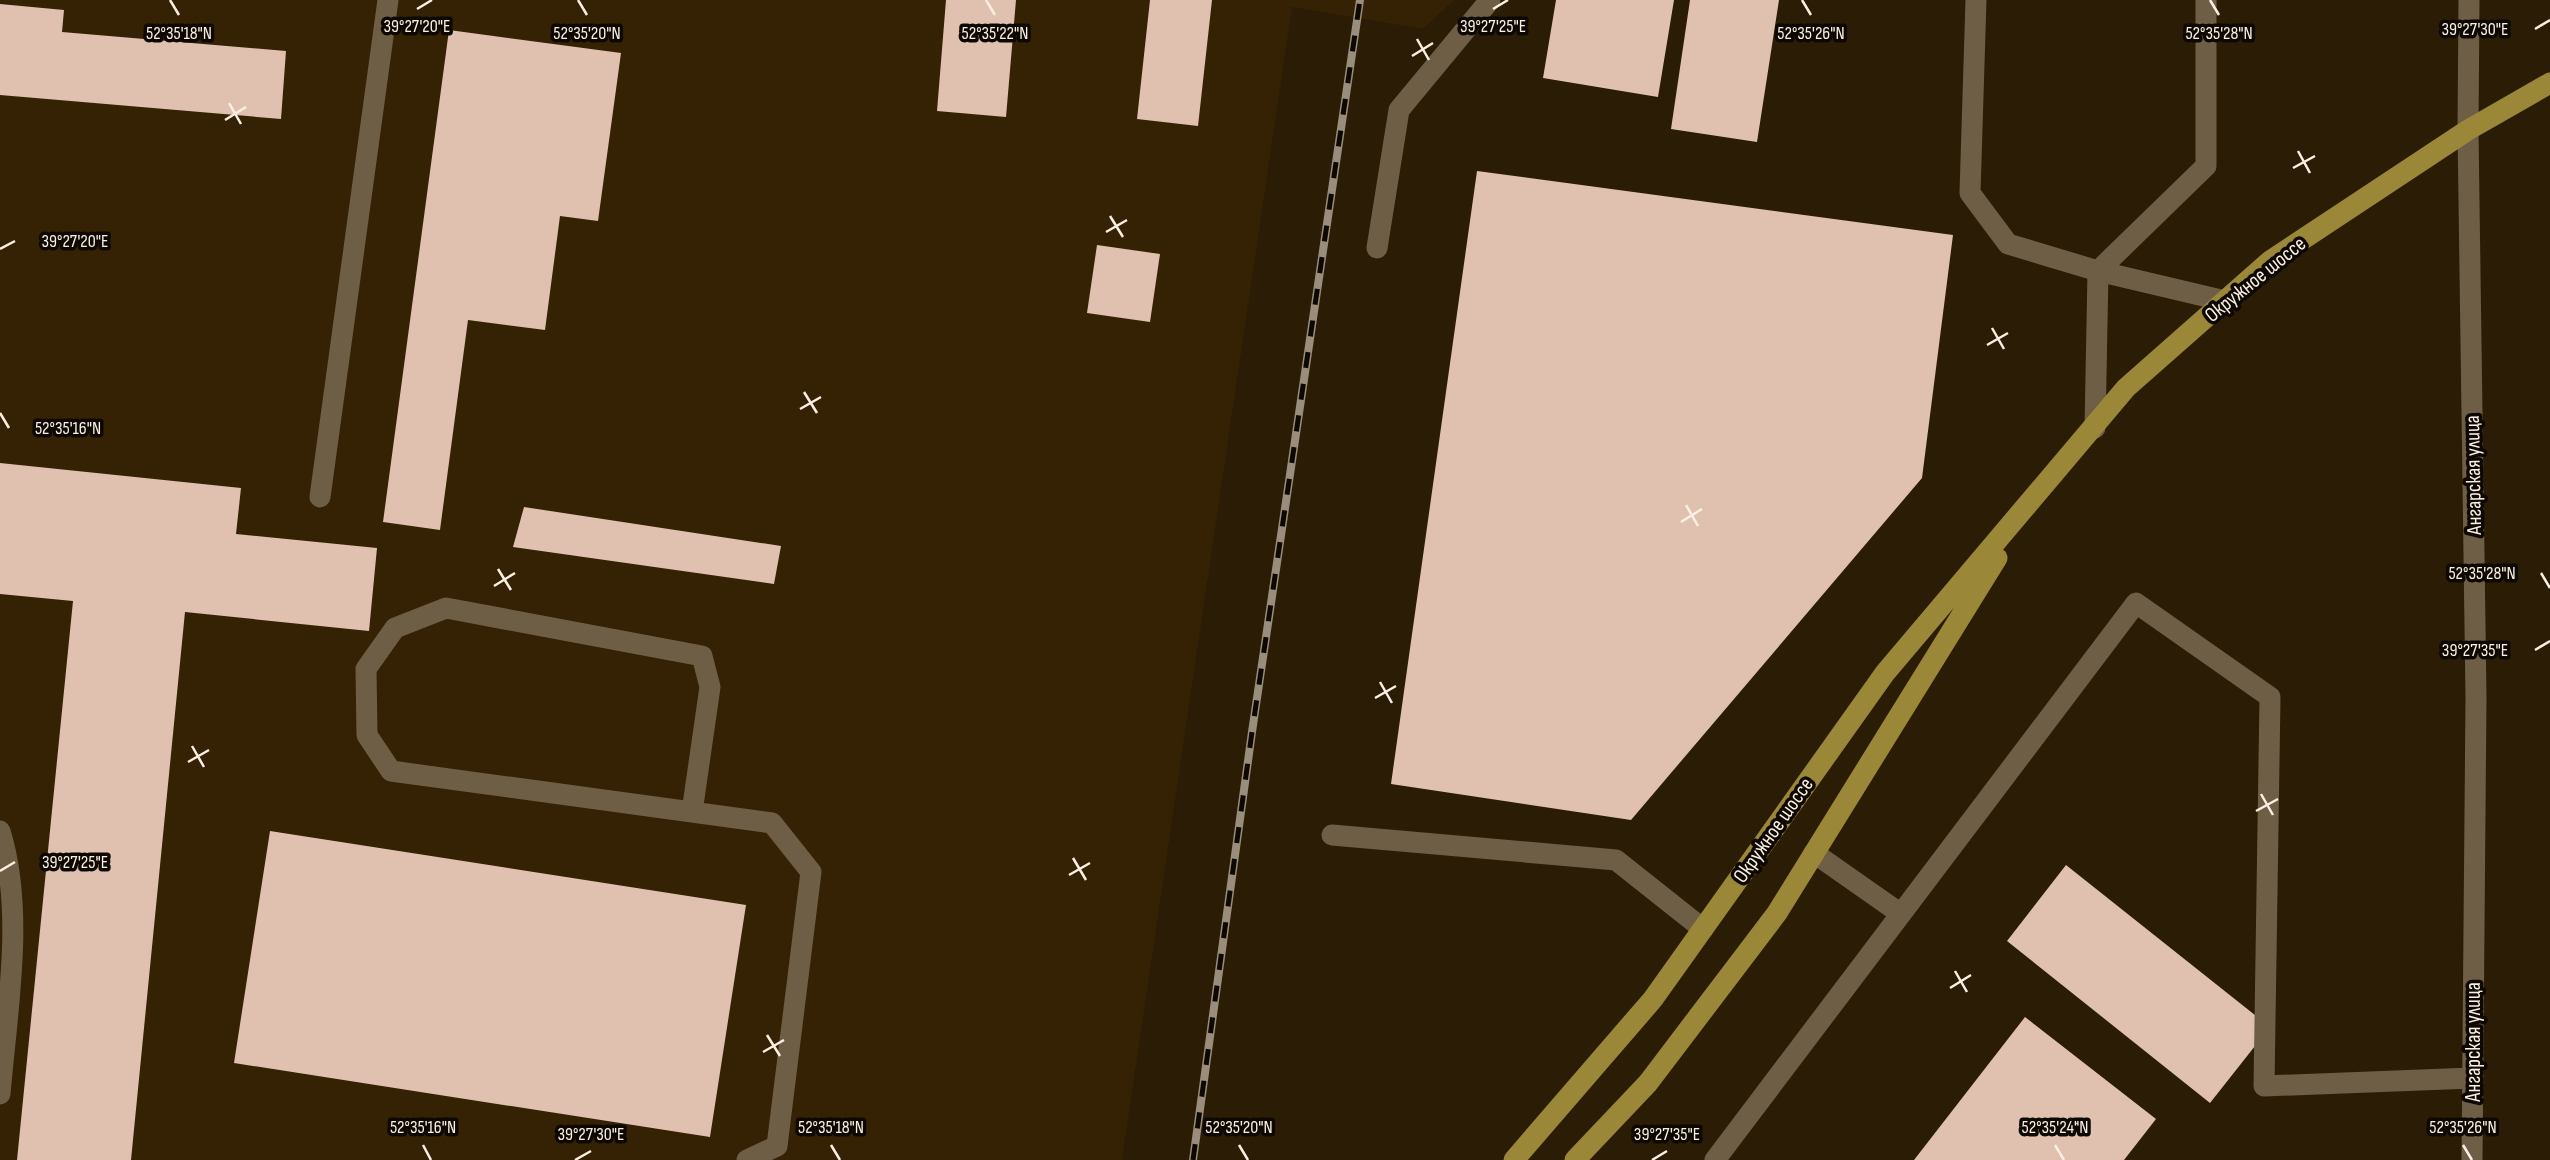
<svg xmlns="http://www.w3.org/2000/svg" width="2550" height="1160" font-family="'Sofia Sans Condensed',sans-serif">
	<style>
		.built { fill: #352204 }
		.building { fill: #e0c1b0 }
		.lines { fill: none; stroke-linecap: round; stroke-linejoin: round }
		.minor { stroke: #6f5e46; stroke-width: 21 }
		.major { stroke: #9a8737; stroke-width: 21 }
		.rail-casing { stroke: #9a8d7b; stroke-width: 8 }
		.rail { stroke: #0e0802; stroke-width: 5; stroke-dasharray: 16; stroke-linecap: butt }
		.ticks { fill: none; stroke: #faefe2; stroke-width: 2.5 }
		.labels { text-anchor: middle; stroke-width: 7; stroke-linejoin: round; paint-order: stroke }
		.street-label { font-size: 21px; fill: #faefe2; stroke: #0e0802 }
		.ticks-label { font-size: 18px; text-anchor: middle; fill: #faefe2; stroke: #0e0802; stroke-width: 7; stroke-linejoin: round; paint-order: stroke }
	</style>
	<rect width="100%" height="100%" fill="#2b1c05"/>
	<path class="built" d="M0,0H1454L1423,29L1292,7L1122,1160H0Z"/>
	<path class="building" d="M946,0H1016L1006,117L937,111Z
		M1150,0H1212L1198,126L1137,119Z
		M1556,0H1674L1658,97L1543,78Z
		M1690,0H1779L1757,142L1671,129Z
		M0,4L64,10L62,32L286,51L281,119L0,95Z
		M449,30L621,53L598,221L560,216L545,330L468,320L440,530L383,522Z
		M1477,171L1953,235L1922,478L1631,820L1391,784Z
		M1097,245L1160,254L1150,322L1087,313Z
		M0,463L241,488L236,534L377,548L369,631L185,612L131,1160H17L73,601L0,594Z
		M524,507L781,546L774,584L513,547Z
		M270,831L746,905L710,1137L234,1063Z
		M2066,865L2270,1027L2210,1103L2007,941Z
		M2025,1017L2156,1119L2124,1160H1914Z"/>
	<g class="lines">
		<path class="minor" d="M1976,0L1970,193L2008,244L2098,271L2225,301
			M2469,0L2468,130L2476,697L2472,1160
			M1377,248L1399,110L1490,0
			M2095,428L2098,271L2206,166V0
			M320,497L388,0
			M692,812L710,687L702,656L446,608L395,628L366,669L367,735L391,771L772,823L811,872L777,1146L747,1160
			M0,831C25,912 7,1010 0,1094
			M1332,835L1616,860L1703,929
			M1814,853L1901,914
			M1715,1160L2136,603L2270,697L2264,1086L2472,1078"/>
		<path class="major" d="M1514,1160L1653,999L1885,673L2126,388L2270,261L2468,130L2550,83
			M1575,1160L1648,1083L1777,913L1997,558"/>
		<g class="rail-casing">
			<path id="rail" d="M1193,1160L1252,732L1360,0"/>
		</g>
		<use href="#rail" class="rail"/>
	</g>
	<path class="ticks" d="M170,0L179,15M578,0L587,15M986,0L995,15M1802,0L1811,15M2210,0L2219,15M417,9L432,0M1493,9L1508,0M2535,29L2550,20M1417,39L1429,60M1412,56L1433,43M229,103L241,124M225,120L246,107M2298,151L2310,173M2293,168L2315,156M1110,216L1123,237M1106,232L1127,220M0,249L15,241M1992,328L2004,349M1987,345L2008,333M804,392L817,413M800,409L821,397M0,413L9,428M1686,505L1698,526M1681,522L1702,509M498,569L511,590M2541,573L2550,588M494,586L515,573M2535,650L2550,641M1380,682L1392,703M1375,698L1396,686M192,746L204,767M188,762L209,750M2261,794L2273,815M2256,811L2278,799M1073,858L1086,880M0,871L15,862M1069,875L1090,863M1955,971L1967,992M1950,988L1971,975M767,1035L780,1056M763,1052L784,1040M423,1145L431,1160M831,1145L840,1160M1239,1145L1248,1160M2055,1145L2064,1160M2463,1145L2472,1160M575,1160L591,1151M1652,1160L1667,1151"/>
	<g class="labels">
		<g class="street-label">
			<text transform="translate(2255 279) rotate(-39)" y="7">Окружное шоссе</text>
			<text transform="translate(2473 475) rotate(-91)" y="7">Ангарская улица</text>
			<text transform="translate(1773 830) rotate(-55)" y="7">Окружное шоссе</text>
			<text transform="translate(2473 1042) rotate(-90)" y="7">Ангарская улица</text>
		</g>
	</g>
	<g class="ticks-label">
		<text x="417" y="32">39°27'20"E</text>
		<text x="1493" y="32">39°27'25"E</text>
		<text x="2475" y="35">39°27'30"E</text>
		<text x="179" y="39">52°35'18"N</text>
		<text x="2219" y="39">52°35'28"N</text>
		<text x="587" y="39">52°35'20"N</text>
		<text x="995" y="39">52°35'22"N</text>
		<text x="1811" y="39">52°35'26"N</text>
		<text x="75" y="247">39°27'20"E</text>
		<text x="68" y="434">52°35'16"N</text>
		<text x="2482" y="579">52°35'28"N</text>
		<text x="2475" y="656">39°27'35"E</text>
		<text x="75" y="868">39°27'25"E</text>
		<text x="423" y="1133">52°35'16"N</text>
		<text x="831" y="1133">52°35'18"N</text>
		<text x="1239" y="1133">52°35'20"N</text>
		<text x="2055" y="1133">52°35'24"N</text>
		<text x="2463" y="1133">52°35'26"N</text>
		<text x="591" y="1140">39°27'30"E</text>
		<text x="1667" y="1140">39°27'35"E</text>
	</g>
</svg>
